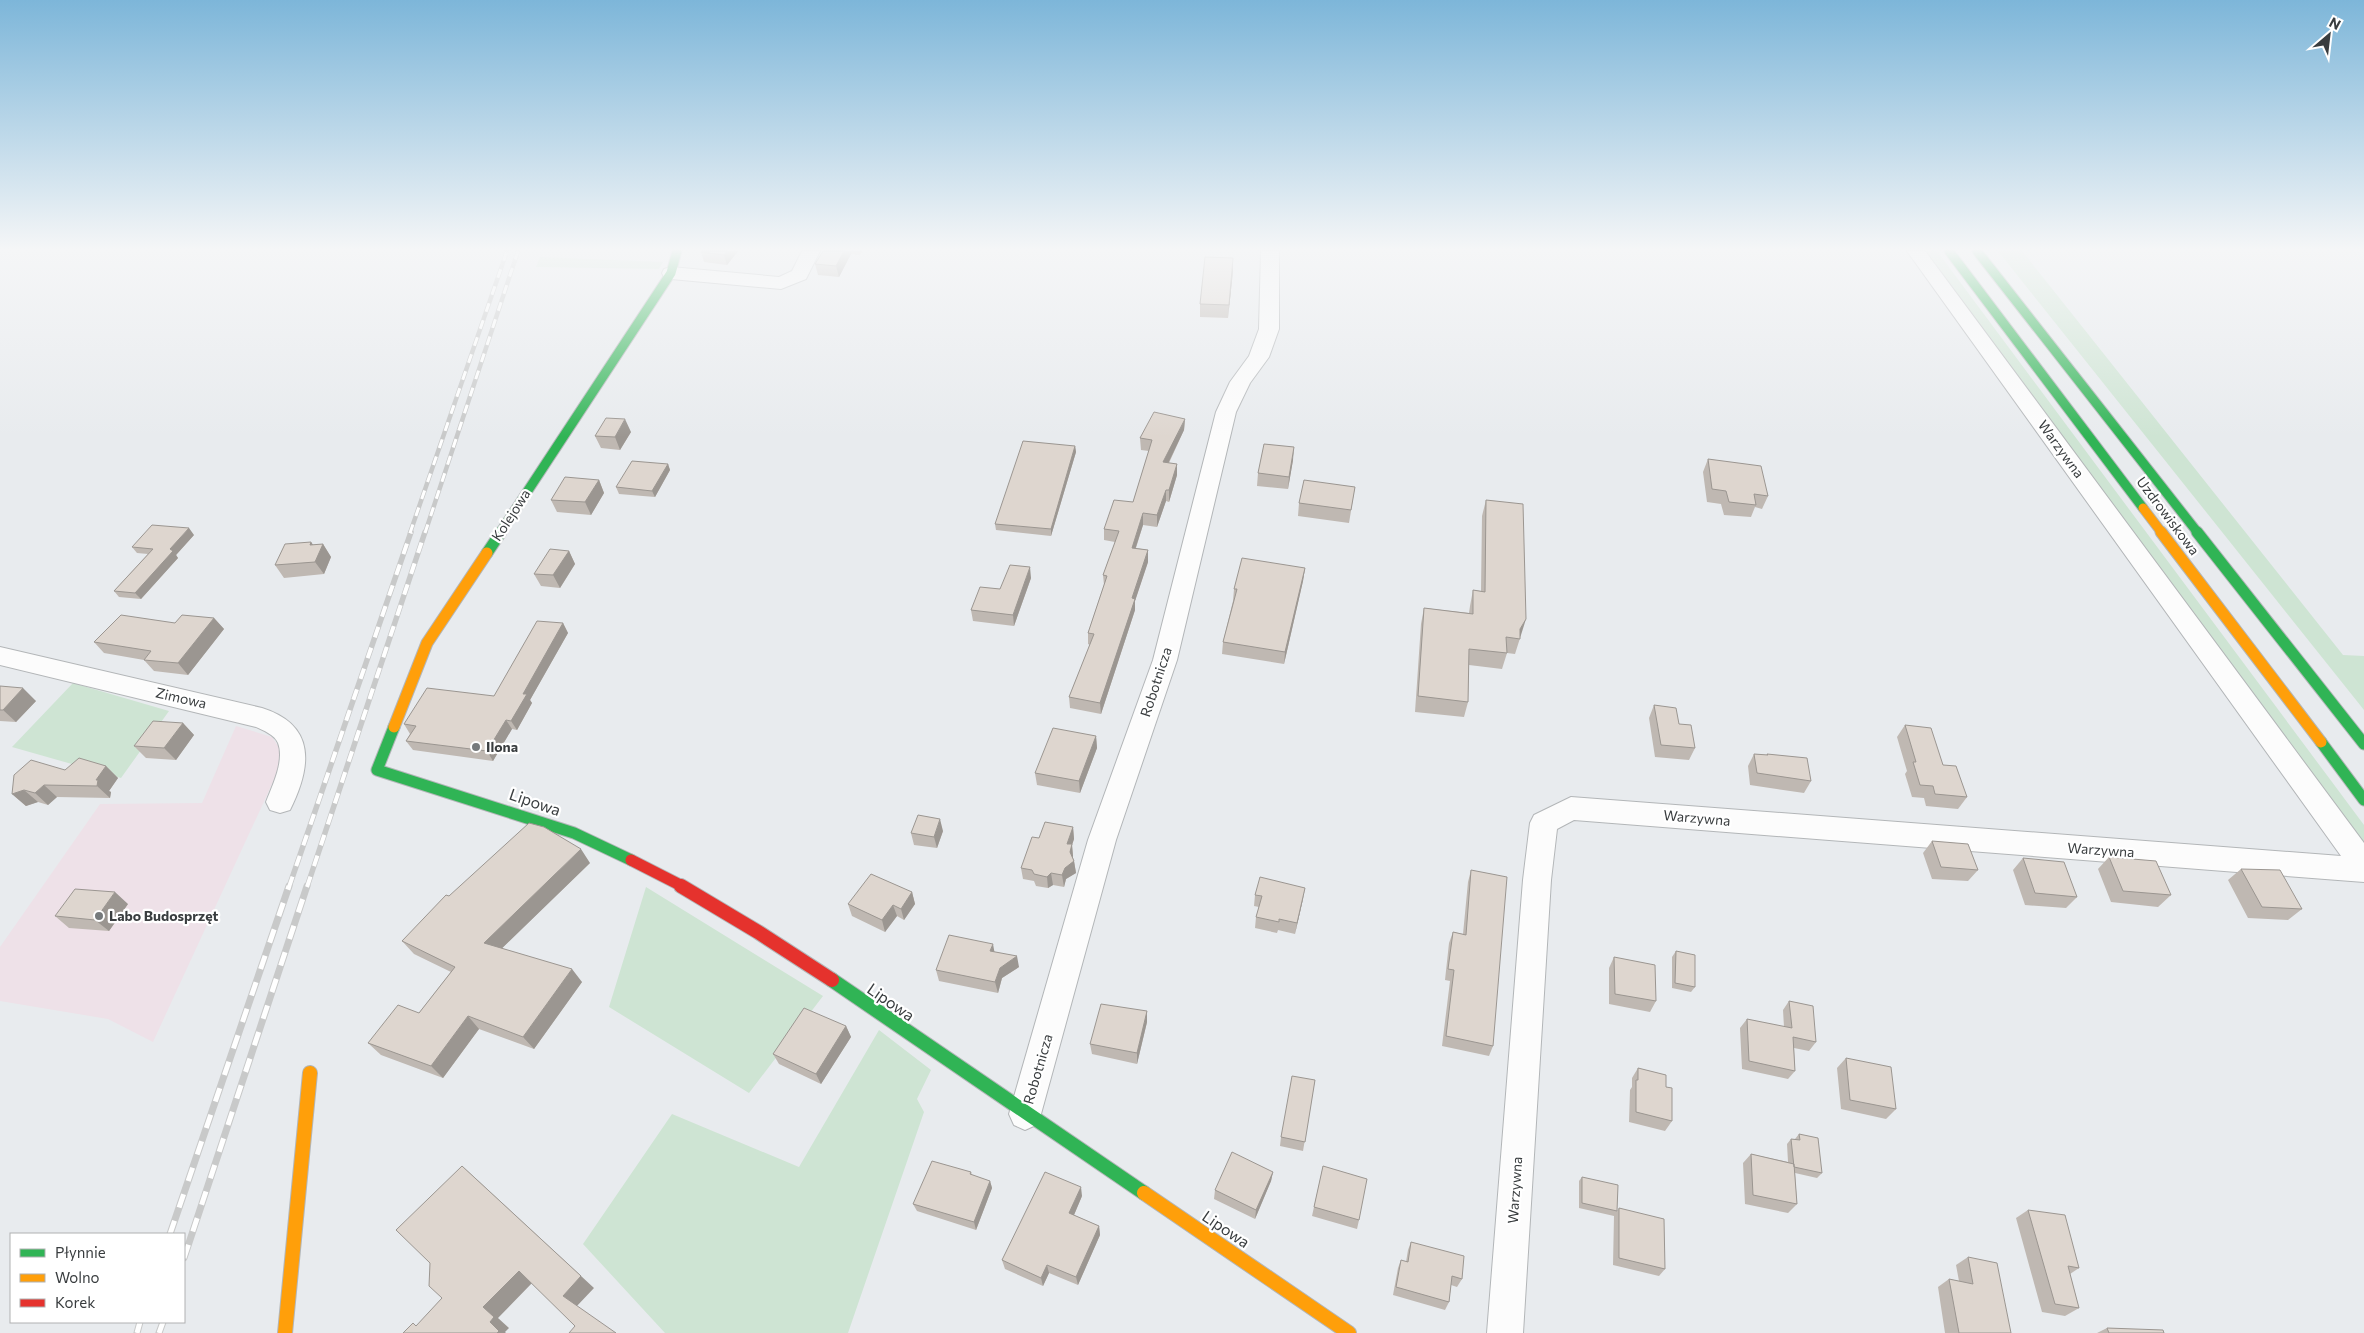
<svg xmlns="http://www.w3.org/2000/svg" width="2364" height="1333" font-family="Commissioner,sans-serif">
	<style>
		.commercial { fill: #eee1e8 }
		.green { fill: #cee4d3 }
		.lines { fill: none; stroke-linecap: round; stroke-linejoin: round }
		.street-casing { stroke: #b3b6b8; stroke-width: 2 }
		.fast-far2-casing { stroke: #b3b6b8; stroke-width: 11 }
		.fast-far1-casing { stroke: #b3b6b8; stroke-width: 13 }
		.fast-casing { stroke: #b3b6b8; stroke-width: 16 }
		.slow-far2-casing { stroke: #b3b6b8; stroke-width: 11 }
		.slow-far1-casing { stroke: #b3b6b8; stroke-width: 13 }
		.slow-casing { stroke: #b3b6b8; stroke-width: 16 }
		.jam-far1-casing { stroke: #b3b6b8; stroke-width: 13 }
		.jam-casing { stroke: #b3b6b8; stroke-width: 16 }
		.street { fill: #fcfcfc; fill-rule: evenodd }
		.fast-far2 { stroke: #30b455; stroke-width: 9 }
		.fast-far1 { stroke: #30b455; stroke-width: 11 }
		.fast { stroke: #30b455; stroke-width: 14 }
		.slow-far2 { stroke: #ff9f0a; stroke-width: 9 }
		.slow-far1 { stroke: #ff9f0a; stroke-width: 11 }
		.slow { stroke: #ff9f0a; stroke-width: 14 }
		.jam-far1 { stroke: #e5322d; stroke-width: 11 }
		.jam { stroke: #e5322d; stroke-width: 14 }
		.rail-far2-casing { stroke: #c8c9c9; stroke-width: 4.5 }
		.rail-far1-casing { stroke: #c8c9c9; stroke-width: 5.5 }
		.rail-casing { stroke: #c8c9c9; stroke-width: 7 }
		.rail-far2 { stroke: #fff; stroke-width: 3; stroke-dasharray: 9; stroke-linecap: butt }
		.rail-far1 { stroke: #fff; stroke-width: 4; stroke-dasharray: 11; stroke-linecap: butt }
		.rail { stroke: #fff; stroke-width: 5; stroke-dasharray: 14; stroke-linecap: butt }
		.wall { fill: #bfb8b2 }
		.shaded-wall { fill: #9b9691 }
		.building { fill: #ded6cf; stroke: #9b9691 }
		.poi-dot { fill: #767a7c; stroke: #fff; stroke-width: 2 }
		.labels { text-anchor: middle; stroke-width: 4.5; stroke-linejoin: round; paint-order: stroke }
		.street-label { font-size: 14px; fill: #393d3f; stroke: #fff }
		.poi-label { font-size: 14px; font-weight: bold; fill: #393d3f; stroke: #fff; text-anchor: start }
		.near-street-label { font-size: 16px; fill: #393d3f; stroke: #fff }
	</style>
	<rect width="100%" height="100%" fill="#e8ebee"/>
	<path class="commercial" d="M236,726L272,737L285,756L153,1042L108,1019L0,1001V947L100,804L202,803Z"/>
	<path class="green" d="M1923,251H1937L2364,825V852Z
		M1998,251H2022L2343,655L2364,656V710Z
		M540,257L663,262L659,269L536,267Z
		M73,683L169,711L121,778L12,747Z
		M646,887L823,996L749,1093L609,1007Z
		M879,1030L931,1070L917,1099L924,1112L848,1333H665L583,1244L672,1114L799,1167Z"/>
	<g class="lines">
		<g class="street-casing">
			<path id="street" d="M802,251H820L806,279L781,289L671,279L664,277L662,273L664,269L671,267L779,277L792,271Z
				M1261,251H1279V329L1269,357L1250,383L1236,412L1177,660L1116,840L1041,1114L1036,1125L1025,1130L1014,1125L1009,1114L1088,840L1153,660L1216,412L1230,382L1249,356L1259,329Z
				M1907,251H1925L2364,843V882L1574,820L1557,829L1551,880L1523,1333H1487L1523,880L1530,823L1534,815L1571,797L2341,856Z
				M0,647L262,708C316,725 312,766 290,810L280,813L270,810L266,802C272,786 285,761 278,743C275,735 263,730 256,727L0,665Z"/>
		</g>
		<g class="fast-far2-casing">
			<path id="fast-far2" d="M1949,251L2143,508
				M1977,251L2198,533
				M500,533L671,273L677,251"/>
		</g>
		<g class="fast-far1-casing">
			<path id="fast-far1" d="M2197,532L2364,744
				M487,553L501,532
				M394,727L377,770L574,833L631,860
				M2321,742L2364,800"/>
		</g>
		<g class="fast-casing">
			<path id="fast" d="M832,980L1144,1193"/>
		</g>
		<g class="slow-far2-casing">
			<path id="slow-far2" d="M2143,508L2162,533"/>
		</g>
		<g class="slow-far1-casing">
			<path id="slow-far1" d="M2161,532L2321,742
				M394,727L427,643L487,553"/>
		</g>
		<g class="slow-casing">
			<path id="slow" d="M1144,1193L1349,1333
				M285,1333L310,1073"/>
		</g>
		<g class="jam-far1-casing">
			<path id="jam-far1" d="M631,860L684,887"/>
		</g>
		<g class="jam-casing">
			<path id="jam" d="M681,886L758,932L832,980"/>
		</g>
		<use href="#street" class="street"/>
		<use href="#fast-far2" class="fast-far2"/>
		<use href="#fast-far1" class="fast-far1"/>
		<use href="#fast" class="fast"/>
		<use href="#slow-far2" class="slow-far2"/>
		<use href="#slow-far1" class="slow-far1"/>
		<use href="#slow" class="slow"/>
		<use href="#jam-far1" class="jam-far1"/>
		<use href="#jam" class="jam"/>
		<g class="rail-far2-casing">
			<path id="rail-far2" d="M410,533L507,251
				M425,533L518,251"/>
		</g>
		<g class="rail-far1-casing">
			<path id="rail-far1" d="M289,887L411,532
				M307,887L425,532"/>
		</g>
		<g class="rail-casing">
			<path id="rail" d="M170,1234L289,886
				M184,1258L307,886
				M137,1333L140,1322
				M159,1333L163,1322"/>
		</g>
		<use href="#rail-far2" class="rail-far2"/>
		<use href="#rail-far1" class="rail-far1"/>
		<use href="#rail" class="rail"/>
	</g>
	<path class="wall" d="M738,251L727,265L704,262L701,252Z
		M823,251H863L860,255L851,254L839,277L818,275L815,264Z
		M1233,271L1228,318L1200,317V304Z
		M1185,419L1184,430L1169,463L1177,464V475L1169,502L1166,501L1157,527L1143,525L1136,548L1148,550V562L1135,601V610L1101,714L1070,708L1069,697L1090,645L1088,644V633L1104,585L1103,575L1115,542L1104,540V529L1133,502L1149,451L1141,450L1140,438Z
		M631,432L620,450L601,448L595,436Z
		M1075,446L1076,452L1051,536L996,530L995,524Z
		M1708,459L1768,496L1762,509L1755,507L1751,517L1724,515L1721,504L1707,502L1703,472Z
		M1293,460L1288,489L1257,486L1258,473Z
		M668,464L670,470L655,497L619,494L616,487Z
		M599,480L604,493L591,515L557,512L551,500Z
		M1355,487L1349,523L1298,516L1299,503Z
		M1486,500L1521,635L1515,654L1507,653L1502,669L1469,665L1468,702L1464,717L1415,712L1421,624L1424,608L1469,613L1470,606L1473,590L1481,591L1482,516Z
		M194,535L176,555L178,558L141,599L119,597L114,591L148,554L137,553L132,547Z
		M311,542L313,545L323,544L331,557L324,574L284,578L275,565Z
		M569,551L575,564L560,588L541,586L534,574Z
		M1305,568L1303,581L1284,664L1222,654L1223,642L1233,601L1234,589Z
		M1031,578L1014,626L973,621L971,610L1000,589Z
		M214,618L224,629L188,675L154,671L144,660L104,653L94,642L175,623Z
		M563,623L568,633L530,700L532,703L517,730L512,729L493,761L413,750L406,741L410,734L404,724L494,696Z
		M0,686L36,701L16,722L0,721Z
		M1654,705L1679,724L1695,748L1689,760L1655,757L1649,718Z
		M183,723L194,735L176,760L146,758L134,746Z
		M1905,725L1943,765L1967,797L1958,809L1926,806L1924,798L1912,797L1905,774L1907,771L1897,737Z
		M1096,736L1097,748L1080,793L1037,785L1035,773Z
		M1754,754L1766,755L1767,754L1811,781L1804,793L1750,785L1748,766Z
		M106,766L118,778L109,791L111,792L110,798L57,797L48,805L38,802L26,806L12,794L65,770Z
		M1073,827L1074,839L1072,845L1073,856V858L1074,861L1076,873L1066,879L1064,887L1053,885L1048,888L1036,886L1034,881L1023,879L1021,868L1039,838Z
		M943,831L937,848L914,845L911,833Z
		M1932,841L1978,870L1968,881L1932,879L1923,853Z
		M2109,857L2171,895L2158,907L2111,902L2098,869Z
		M2023,858L2077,897L2066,908L2025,905L2013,870Z
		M590,863L502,948L582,982L534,1049L479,1029L443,1078L381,1055L368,1043L419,1013L451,972L414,954L402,941L449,896Z
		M2241,869L2302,909L2288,920L2248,918L2228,880Z
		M1471,870L1493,1046L1489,1056L1442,1046L1450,981L1445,980L1449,943L1453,932L1463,934L1468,882Z
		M912,892L915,904L904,920L897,916L885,932L852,916L848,904Z
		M1255,895L1303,899L1295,934L1278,930L1277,933L1255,928L1256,917L1259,907L1254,906Z
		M128,904L109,931L69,928L55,916Z
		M1676,951L1695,987L1691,992L1672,988V957Z
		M995,952L1019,967L1002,978L998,993L939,981L936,970Z
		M1614,957L1656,1001L1650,1012L1609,1004V968Z
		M1789,1001L1816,1042L1809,1051L1794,1048L1795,1071L1788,1079L1742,1069L1740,1028L1747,1019L1784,1027L1783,1010Z
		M1147,1011V1022L1137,1064L1092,1054L1090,1044Z
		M846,1026L851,1037L821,1084L779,1064L773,1054Z
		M1846,1058L1896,1109L1886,1119L1841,1109L1837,1068Z
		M1638,1068L1666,1087L1672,1121L1665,1131L1629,1122L1630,1090L1632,1087V1078Z
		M1315,1080L1303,1151L1280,1146L1281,1137Z
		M1799,1134L1822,1173L1817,1178L1795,1173L1797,1204L1788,1213L1745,1204L1743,1163L1751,1154L1788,1162L1787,1144L1791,1139H1795Z
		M1323,1166L1359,1220L1357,1229L1312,1216Z
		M971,1172L972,1175L990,1181L992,1188L976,1230L917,1211L913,1204Z
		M1273,1172L1271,1181L1255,1219L1214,1199L1215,1190Z
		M1582,1177L1617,1211L1619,1208L1665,1269L1659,1276L1613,1265L1614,1216L1579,1208V1181Z
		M1082,1196L1074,1215L1099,1226L1100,1235L1078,1285L1049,1273L1043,1286L1005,1269L1002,1260Z
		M2028,1210L2079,1268L2070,1274L2079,1308L2065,1316L2042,1312L2016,1218Z
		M1411,1242L1462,1279L1457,1287L1451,1285L1449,1302L1445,1310L1393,1295L1398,1268L1401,1260L1406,1262L1408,1250Z
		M1968,1257L2011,1333H1945L1938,1287L1949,1279L1959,1281L1956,1265Z
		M2107,1328L2164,1333H2097Z"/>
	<path class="shaded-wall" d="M727,251H738L727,265L724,255Z
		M844,251H850L851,254L839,277L836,266Z
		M1233,258V271L1228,318L1229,305Z
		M625,419L631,432L620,450L615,437Z
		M1185,419L1184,430L1163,474V462Z
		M1075,446L1076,452L1051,536V529Z
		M1294,447L1293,460L1288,489L1289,477Z
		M668,464L670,470L655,497L652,491Z
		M1177,464V475L1169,502V490Z
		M599,480L604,493L591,515L585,502Z
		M1166,490V501L1157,527V515Z
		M1143,513V525L1132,559V548Z
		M189,528L194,535L176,555L178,558L141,599L135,593L170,549Z
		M311,542L319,553L323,544L331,557L324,574L315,562L310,545Z
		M1148,550V562L1135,601V610L1101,714L1100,703L1132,598Z
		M569,551L575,564L560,588L553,575Z
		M1030,567L1031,578L1014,626L1013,615Z
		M1305,568L1303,581L1284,664L1285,652Z
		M214,618L224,629L188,675L178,663Z
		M1526,619L1521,635L1519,638L1520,629Z
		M563,623L568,633L530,700L532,703L517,730L511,721L523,694Z
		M23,688L36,701L16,722L3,710Z
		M506,720L512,729L493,761L487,751Z
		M183,723L194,735L176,760L164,748Z
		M1096,736L1097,748L1080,793L1079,781Z
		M106,766L118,778L109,791L111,792L110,798L97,786L96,780Z
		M44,785L57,797L48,805L35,793Z
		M24,790L38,802L26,806L12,794Z
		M940,819L943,831L937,848L934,837Z
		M1073,827L1074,839L1072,845L1073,856L1071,863L1074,861L1076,873L1066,879L1064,887L1062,875L1067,844Z
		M581,849L590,863L494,956L484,943Z
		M1051,873L1053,885L1048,888L1047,877Z
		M1305,888L1303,899L1295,934L1297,923Z
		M115,892L128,904L109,931L95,920Z
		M912,892L915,904L904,920L901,909Z
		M893,905L897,916L885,932L882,920Z
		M993,944L995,955L990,951Z
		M1017,956L1019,967L1002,978L998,993L995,982L1000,968Z
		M572,969L582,982L534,1049L523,1037Z
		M1147,1011V1022L1137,1064V1053Z
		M468,1016L479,1029L443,1078L431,1066Z
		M846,1026L851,1037L821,1084L816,1074Z
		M462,1166L594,1288L576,1307L563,1296Z
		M1273,1172L1271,1181L1255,1219L1256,1210Z
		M990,1181L992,1188L976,1230L974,1222Z
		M1081,1187L1082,1196L1071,1222L1069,1213Z
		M1099,1226L1100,1235L1078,1285L1076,1277Z
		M1047,1265L1049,1273L1043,1286L1041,1278Z
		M519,1271L533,1282L498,1318L509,1328L505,1332L506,1333H497L490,1322L483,1307Z"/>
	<path class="building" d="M702,251H727L724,255L701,252Z
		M823,251H844L836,266L815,264Z
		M1205,257L1233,258L1229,305L1200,304Z
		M1154,412L1185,419L1163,462L1177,464L1169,490H1166L1157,515L1143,513L1132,548L1148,550L1132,598L1135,599L1100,703L1069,697L1094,634L1088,633L1107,576L1103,575L1119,531L1104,529L1114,500L1133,502L1152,440L1140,438Z
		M606,418L625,419L615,437L595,436Z
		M1023,441L1075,446L1051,529L995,524Z
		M1264,444L1294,447L1289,477L1258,473Z
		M1708,459L1761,466L1768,496L1754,494L1756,505L1729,502L1726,491L1712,489Z
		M632,461L668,464L652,491L616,487Z
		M565,477L599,480L585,502L551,500Z
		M1304,480L1355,487L1351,510L1299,503Z
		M1486,500L1523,504L1526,619L1520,629V639L1506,637L1507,653L1469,649L1468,702L1418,696L1424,608L1473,614V590L1485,592Z
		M152,525L189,528L170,549L173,551L135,593L114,591L153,549L132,547Z
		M311,542L310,545L323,544L315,562L275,565L285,544Z
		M550,549L569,551L553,575L534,574Z
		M1242,558L1305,568L1285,652L1223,642L1237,589H1234Z
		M1010,565L1030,567L1013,615L971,610L980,587L1000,589Z
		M121,615L175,623L182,615L214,618L178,663L144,660L151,651L94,642Z
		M537,621L563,623L523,694H527L511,721L506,720L487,751L406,741L416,726L404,724L427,688L494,696Z
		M0,686L23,688L3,710H0Z
		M1654,705L1676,708L1679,724L1691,725L1695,748L1661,745Z
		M153,721L183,723L164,748L134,746Z
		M1905,725L1931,728L1943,765L1956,766L1967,797L1935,794L1933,786L1920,785L1913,762H1916Z
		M1053,728L1096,736L1079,781L1035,773Z
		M1754,754L1768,755L1767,754L1807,758L1811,781L1757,773Z
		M79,758L106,766L96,780H98L97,786L44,785L35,793L24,790L12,794L14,775L31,760L65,770Z
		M918,815L940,819L934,837L911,833Z
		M1045,822L1073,827L1067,844H1072L1070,852L1074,861L1065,868L1062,875L1051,873L1047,877L1034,874L1032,870L1021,868L1032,837L1039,838Z
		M529,823L544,827L581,849L484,943L572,969L523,1037L468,1016L431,1066L368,1043L398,1005L419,1013L455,967L402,941L446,895L449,896Z
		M1932,841L1968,844L1978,870L1941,867Z
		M2109,857L2156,861L2171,895L2123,891Z
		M2023,858L2064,862L2077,897L2035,893Z
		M2241,869L2280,870L2302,909L2262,907Z
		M1471,870L1507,877L1493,1046L1446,1036L1454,970L1448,969L1453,932L1466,935Z
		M871,874L912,892L901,909L893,905L882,920L848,904Z
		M1260,877L1305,888L1297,923L1279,919V922L1256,917L1262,896L1255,895Z
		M75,889L115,892L95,920L55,916Z
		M949,935L993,944L990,951L1017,956L1000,968L995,982L936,970Z
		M1676,951L1695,955V987L1675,983Z
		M1614,957L1655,965L1656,1001L1615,994Z
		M1789,1001L1813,1006L1816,1042L1793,1037L1795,1071L1749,1061L1747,1019L1792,1028Z
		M1101,1004L1147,1011L1137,1053L1090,1044Z
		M804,1008L846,1026L816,1074L773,1054Z
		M1846,1058L1891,1067L1896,1109L1850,1100Z
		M1638,1068L1666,1075V1087L1672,1088V1121L1636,1112V1080H1638Z
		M1292,1076L1315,1080L1305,1142L1281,1137Z
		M1799,1134L1818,1138L1822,1173L1794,1167L1791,1139L1800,1140Z
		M1232,1152L1273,1172L1256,1210L1215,1190Z
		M1751,1154L1794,1164L1797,1204L1753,1195Z
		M932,1161L971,1172L970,1174L990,1181L974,1222L913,1204Z
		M462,1166L581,1276L563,1296L616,1333H569L575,1326L519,1271L483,1307L494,1317L490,1322L499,1331L497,1333H403L413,1323L416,1326L442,1298L429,1286L430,1263L396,1230Z
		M1323,1166L1367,1179L1359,1220L1314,1207Z
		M1045,1172L1081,1187L1069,1213L1099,1226L1076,1277L1047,1265L1041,1278L1002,1260Z
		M1582,1177L1618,1185L1617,1211L1582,1203Z
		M1619,1208L1664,1219L1665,1269L1619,1258Z
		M2028,1210L2065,1215L2079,1268L2068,1266L2079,1308L2055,1304Z
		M1411,1242L1464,1256L1462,1279L1452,1276L1449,1302L1396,1287L1401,1260L1408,1262Z
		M1968,1257L1997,1263L2011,1333H1959L1949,1279L1973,1284Z
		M2107,1328L2163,1330L2164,1333H2109Z"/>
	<linearGradient id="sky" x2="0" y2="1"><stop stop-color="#7db6d9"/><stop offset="0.57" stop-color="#f5f6f7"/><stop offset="1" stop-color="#f5f6f7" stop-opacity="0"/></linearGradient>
	<rect width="2364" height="437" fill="url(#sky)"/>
	<g class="poi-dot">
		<circle cx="476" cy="747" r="5"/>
		<circle cx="99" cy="916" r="5"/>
	</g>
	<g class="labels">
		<g class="street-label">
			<text transform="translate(2061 449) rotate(54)" y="5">Warzywna</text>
			<text transform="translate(511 515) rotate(-57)" y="5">Kolejowa</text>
			<text transform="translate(2168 516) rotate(53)" y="5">Uzdrowiskowa</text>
			<text transform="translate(1156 682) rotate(-72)" y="5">Robotnicza</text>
			<text transform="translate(181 698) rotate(13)" y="5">Zimowa</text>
			<text transform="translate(1697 818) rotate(5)" y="5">Warzywna</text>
			<text transform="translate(2101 850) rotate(4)" y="5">Warzywna</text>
			<text transform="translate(1038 1069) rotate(-74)" y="5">Robotnicza</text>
			<text transform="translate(1515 1190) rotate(-86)" y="5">Warzywna</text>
		</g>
		<g class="poi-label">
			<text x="486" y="752">Ilona</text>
			<text x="109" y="921">Labo Budosprzęt</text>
		</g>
		<g class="near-street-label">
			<text transform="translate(535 802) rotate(19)" y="6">Lipowa</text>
			<text transform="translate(891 1002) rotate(35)" y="6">Lipowa</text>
			<text transform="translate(1226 1229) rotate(34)" y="6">Lipowa</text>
		</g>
	</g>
	<rect x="10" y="1233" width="175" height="90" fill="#ffffff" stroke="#b0b1b2"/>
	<rect x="20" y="1249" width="25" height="8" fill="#30b455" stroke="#b0b1b2"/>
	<text x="55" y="1258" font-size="15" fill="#393d3f">Płynnie</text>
	<rect x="20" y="1274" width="25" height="8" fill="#ff9f0a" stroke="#b0b1b2"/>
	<text x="55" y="1283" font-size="15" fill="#393d3f">Wolno</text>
	<rect x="20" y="1299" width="25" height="8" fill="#e5322d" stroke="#b0b1b2"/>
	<text x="55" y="1308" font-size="15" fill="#393d3f">Korek</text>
	<g transform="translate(2329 35) rotate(28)" stroke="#ffffff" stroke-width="4" paint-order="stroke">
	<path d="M0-4L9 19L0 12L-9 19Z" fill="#393d3f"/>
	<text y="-8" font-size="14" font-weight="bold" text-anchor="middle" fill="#393d3f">N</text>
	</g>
</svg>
